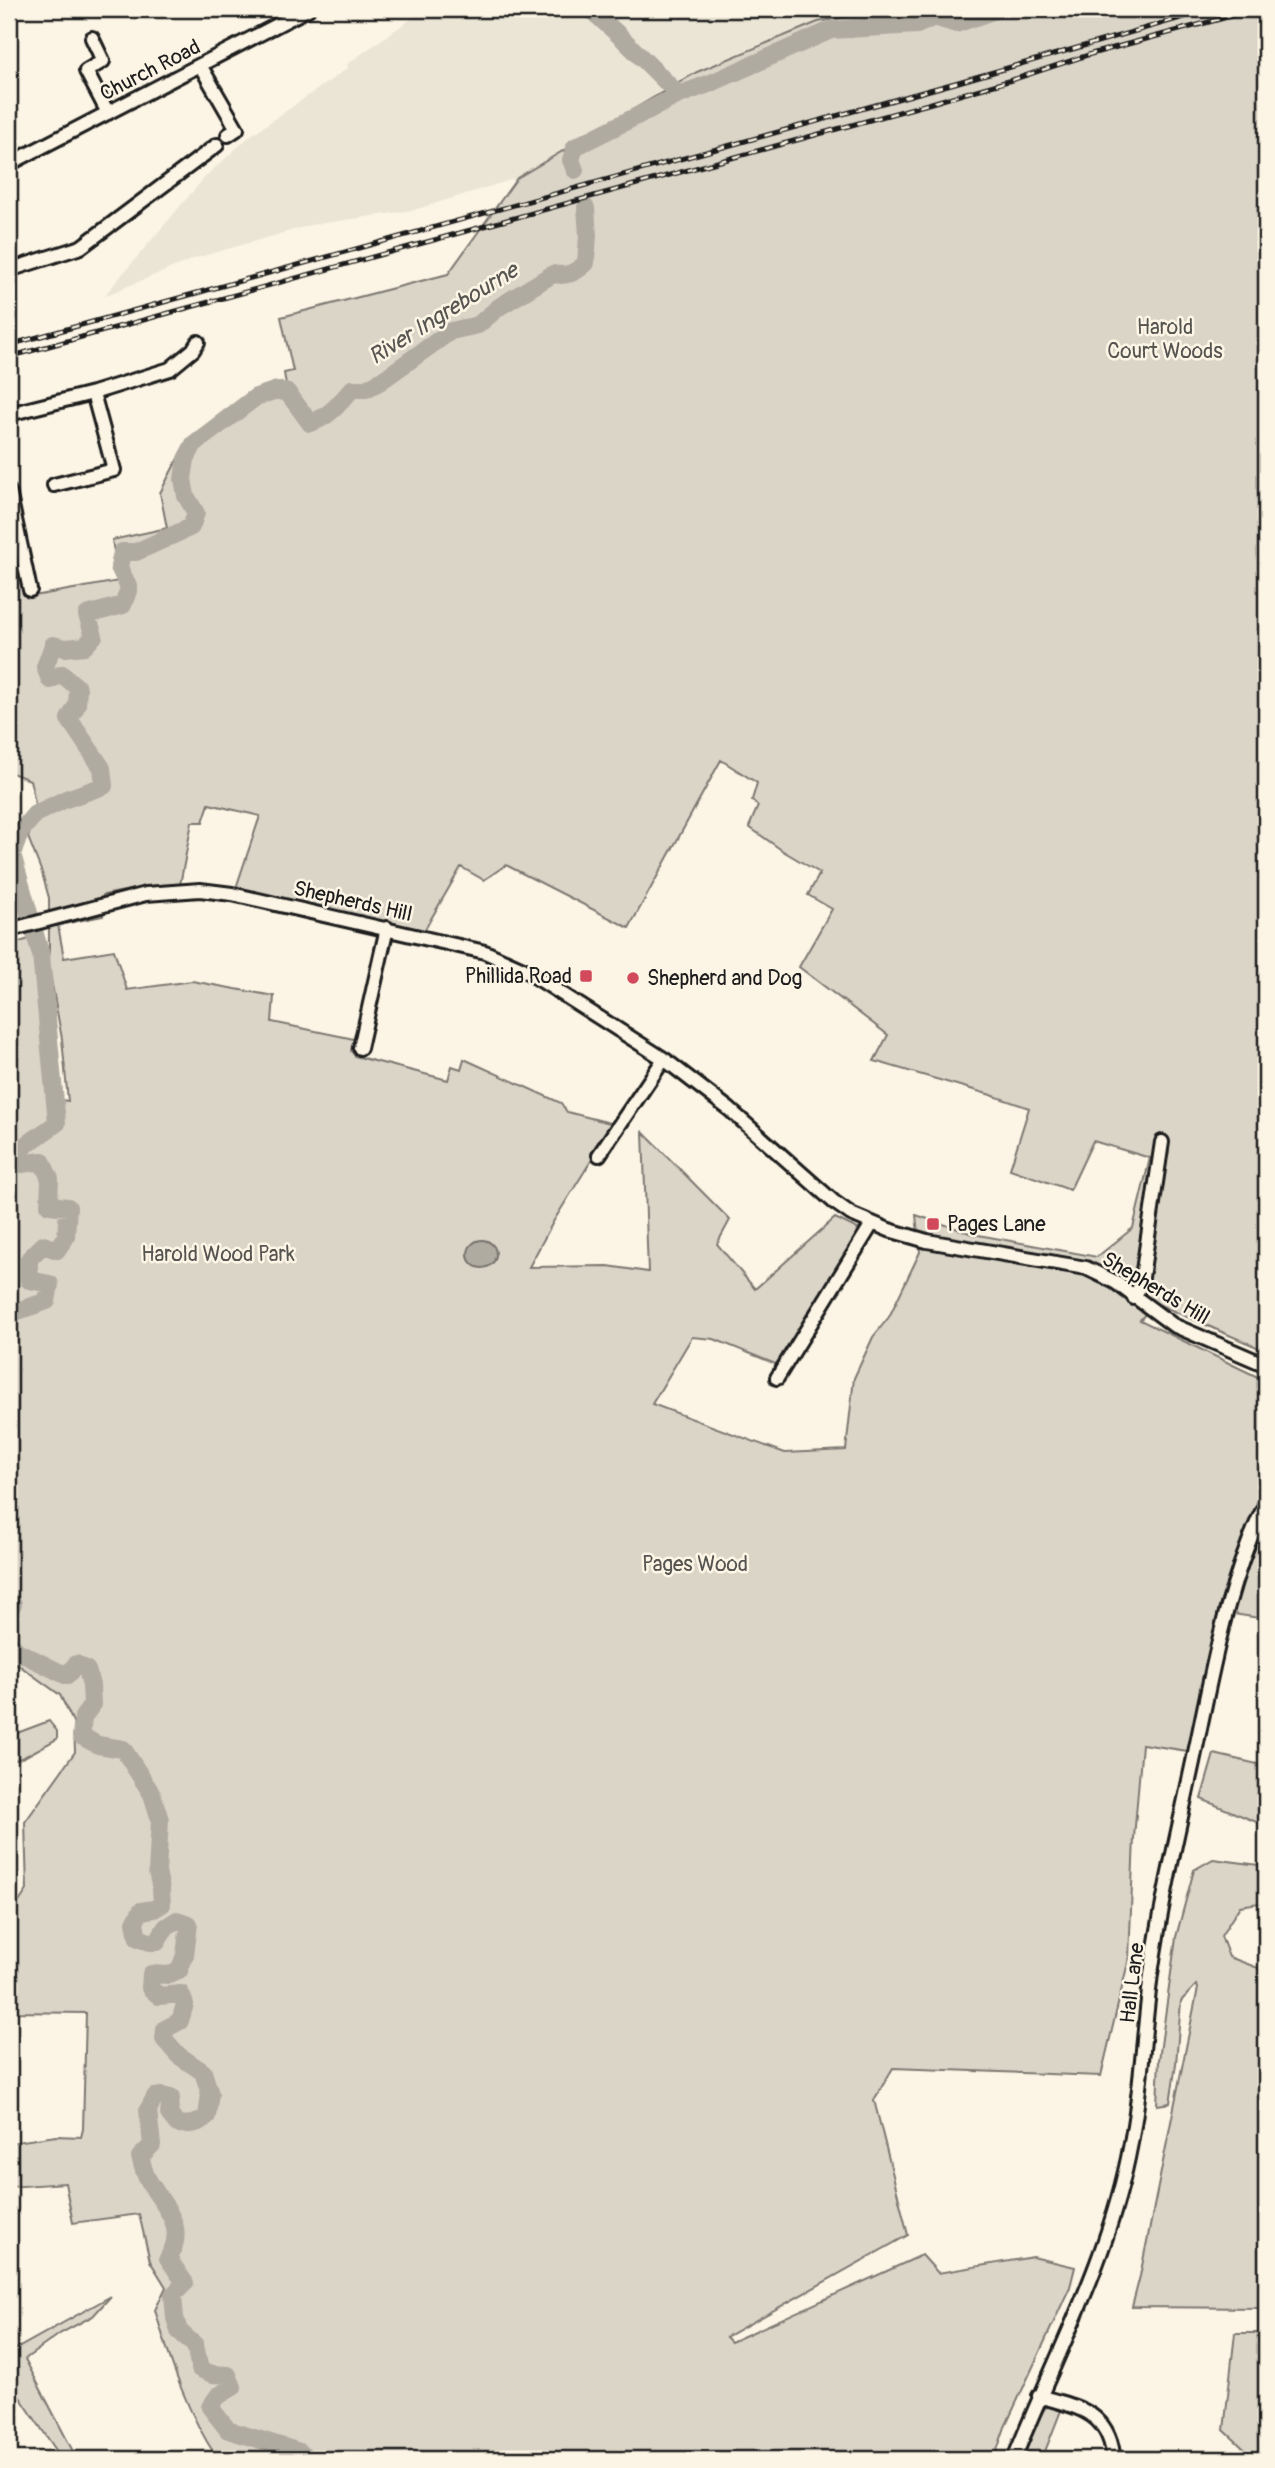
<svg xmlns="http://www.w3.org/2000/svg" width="1275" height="2468" font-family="Pangolin,sans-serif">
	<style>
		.built { fill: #ebe5d6 }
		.green { fill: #dbd5c8; stroke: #7c7872; stroke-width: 2; fill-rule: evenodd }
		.water { fill: #b0aba1; stroke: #75726c; stroke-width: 2 }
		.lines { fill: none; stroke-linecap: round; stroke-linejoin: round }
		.river { stroke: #b0aba1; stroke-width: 18 }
		.minor-casing { stroke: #1c1c1c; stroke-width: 18 }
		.minor { stroke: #fcf5e5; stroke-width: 12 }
		.rail-casing { stroke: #1c1c1c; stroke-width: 5 }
		.rail { stroke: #fcf5e5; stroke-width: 2.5; stroke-dasharray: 8; stroke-linecap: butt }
		.poi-dot { fill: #d1495b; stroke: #fcf5e5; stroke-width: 2.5 }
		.labels { text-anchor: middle; stroke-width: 5; stroke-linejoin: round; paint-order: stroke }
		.street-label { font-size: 21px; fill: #1c1c1c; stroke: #fcf5e5 }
		.park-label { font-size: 21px; fill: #555450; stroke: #fcf5e5 }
		.poi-label { font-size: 21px; fill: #1c1c1c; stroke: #fcf5e5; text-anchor: start }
		.water-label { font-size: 23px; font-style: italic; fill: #575551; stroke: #fcf5e5 }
	</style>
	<rect width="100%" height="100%" fill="#fcf5e5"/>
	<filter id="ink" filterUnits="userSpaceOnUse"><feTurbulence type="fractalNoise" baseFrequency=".0143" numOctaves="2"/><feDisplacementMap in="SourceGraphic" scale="14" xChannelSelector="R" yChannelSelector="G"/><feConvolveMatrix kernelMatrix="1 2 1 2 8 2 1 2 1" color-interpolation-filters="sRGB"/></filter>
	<g filter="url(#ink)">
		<path class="built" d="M425,9H878L818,22L697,72L517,178L414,210L311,225L196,258L104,296L205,177L250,136L348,68L347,64Z"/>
		<path class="green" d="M884,9H1266V1351L1155,1303L1140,1320L1266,1381V1492L1237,1555L1219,1607L1188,1751L1142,1744L1134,1838L1129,1958L1101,2076L893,2068L874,2100L908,2235L726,2337L731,2342L922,2255L938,2273L1033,2257L1075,2267L1070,2287L1005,2427L994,2459H218C188,2416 170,2361 155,2310L166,2287L150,2261L139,2214L73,2223L65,2183L9,2187V2143L56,2136L81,2137L83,2129L86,2013L9,2012V1917L27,1890L25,1822L75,1752L74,1724L60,1695L9,1658V945L36,937L41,955L55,1099L68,1101L62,1039L49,968V898L42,873L28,837C39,813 36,805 30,780L12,773L9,776V568L21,566L28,597L119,581L112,540L167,528L160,493L188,439L259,392L274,386L286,385L284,373L293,371L281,317L448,274L517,178L697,72L818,22ZM721,760L757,783L752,800L758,806L749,827L783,851L820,873L808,895L832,909L799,967L888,1035L874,1061L991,1095L1029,1108L1010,1169L1070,1190L1093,1141L1150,1158L1133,1228L1097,1257L973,1234L916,1215L920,1252L889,1317L873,1337L854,1378L846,1450L785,1453L652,1404L692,1337L714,1339L783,1367L866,1233L835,1218L755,1289L717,1244L730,1220L643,1132L648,1272L608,1266L529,1267L553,1222L614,1124L567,1112L561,1103L464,1059L461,1069L452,1066L448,1080L355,1056L351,1051L354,1039L272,1022L274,996L192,981L127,990L114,950L64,958L58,925L103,916V895L150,886L180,885L192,822H203L209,804L260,816L236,888L354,915L421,936L461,867L484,880L506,865L629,928Z
			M1266,1520V1619L1233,1614L1242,1581Z
			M49,1721L57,1731V1739L24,1757L9,1762V1736Z
			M1214,1754L1266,1766V1826L1201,1799Z
			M1213,1859L1266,1866V1902L1240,1906L1221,1936L1229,1957L1266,1971V2308L1132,2307L1140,2276L1198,1988L1196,1985L1181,2001L1176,2064L1170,2103L1157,2105L1159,2060L1176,1937L1194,1870Z
			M111,2296L93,2316L61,2333L25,2359L77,2459H62L9,2381V2345L16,2349Z
			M1235,2333H1266V2459H1255L1224,2430Z
			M1051,2406L1062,2408L1042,2459H1021L1038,2419L1045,2408Z"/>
		<path class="water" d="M468 1254a14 14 0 1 1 28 0a14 14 0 1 1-28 0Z"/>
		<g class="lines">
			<path class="river" d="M590,9L620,36L679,95
				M575,170L571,160L575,147L679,95L711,83L831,30L917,25L934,17L956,24L998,9
				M9,1314L47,1301L50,1284L29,1280V1259L43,1245L57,1250L66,1237L68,1207L49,1205L50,1179L42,1161L22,1164L19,1150L57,1123L41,955L12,854L21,831L35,814L66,799L104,786L102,768L69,719L77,705L78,688L62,674L50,680L45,667L53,645L66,648L85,646L94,636L87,615L123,605L129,588L119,567L122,552H136L191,527L196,513L186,496L183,479L186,459L194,444L256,397L277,390L288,393L310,423C328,418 340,403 352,389H366L381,381L451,331L478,325L499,307L553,274C567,277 575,273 586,263L588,235L586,208
				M9,1600L13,1604L9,1610
				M9,1642L17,1651L67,1676L76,1664L87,1670L91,1685L92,1705L83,1717L81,1736L98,1745L123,1749L152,1794L160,1820L157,1872L161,1889L162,1904L154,1909L141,1911L135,1922L138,1938L150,1942H157L166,1927L177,1920L189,1924L185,1955L179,1971L169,1975L151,1974L150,1988L159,1996L181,1994L185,2004L180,2021L165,2029L164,2039L178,2055L203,2072L210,2094L207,2116C198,2125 190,2125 177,2124L169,2114L171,2098L162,2096L155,2097L148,2110L152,2145L140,2157C142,2163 144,2172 147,2178C162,2206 189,2225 168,2258L185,2283L173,2295L175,2318L179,2331L195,2345L200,2369L212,2374L228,2375L233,2387L218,2396L210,2407L228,2430L300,2452L305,2459"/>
			<g class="minor-casing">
				<path id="minor" d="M92,38L103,61L86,71L108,113
					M200,65L237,129L228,135
					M9,164L308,9
					M9,270L81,247L217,145
					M9,414L93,393L170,369L193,350L198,342
					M54,485L114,470L93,393
					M9,491L30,590
					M9,930L146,894L200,890L232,894L485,952L523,969L664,1059L729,1109L834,1202L851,1214L889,1230L927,1241L1086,1268L1115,1282L1173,1325L1266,1365
					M360,1048L387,928
					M599,1155L664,1059
					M1134,1298L1141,1284L1162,1142
					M777,1378L872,1224
					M1039,2396C1075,2407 1107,2410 1113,2454
					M1014,2459C1054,2359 1106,2264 1128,2158C1141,2097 1143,2036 1151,1974C1161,1903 1178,1832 1193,1762C1212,1673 1226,1584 1266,1503"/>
			</g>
			<use href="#minor" class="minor"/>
			<g class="rail-casing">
				<path id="rail" d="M9,345L955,83L1212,9
					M9,357L928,104L1015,79L1091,54L1257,9"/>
			</g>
			<use href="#rail" class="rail"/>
		</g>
	</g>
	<g class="poi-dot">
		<rect x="579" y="969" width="14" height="14" rx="3.5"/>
		<circle cx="633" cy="978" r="7"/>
		<rect x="926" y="1217" width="14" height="14" rx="3.5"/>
	</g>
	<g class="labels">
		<g class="street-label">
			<text transform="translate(150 70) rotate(-27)" y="7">Church Road</text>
			<text transform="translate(353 901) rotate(13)" y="7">Shepherds Hill</text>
			<text transform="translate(1156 1288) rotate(31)" y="7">Shepherds Hill</text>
			<text transform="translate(1132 1983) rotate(-83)" y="7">Hall Lane</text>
		</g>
		<g class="park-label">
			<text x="1165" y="334">Harold<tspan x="1165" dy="24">Court Woods</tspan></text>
			<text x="218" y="1261">Harold Wood Park</text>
			<text x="695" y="1571">Pages Wood</text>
		</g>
		<g class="poi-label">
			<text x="572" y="983" text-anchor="end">Phillida Road</text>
			<text x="647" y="985">Shepherd and Dog</text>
			<text x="947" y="1231">Pages Lane</text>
		</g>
		<g class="water-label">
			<text transform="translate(443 313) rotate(-32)" y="8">River Ingrebourne</text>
		</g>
	</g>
	<rect width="1275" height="2468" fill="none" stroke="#fcf5e5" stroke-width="35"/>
	<rect x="18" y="18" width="1240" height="2433" fill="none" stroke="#1c1c1c" stroke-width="2.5" filter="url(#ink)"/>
</svg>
